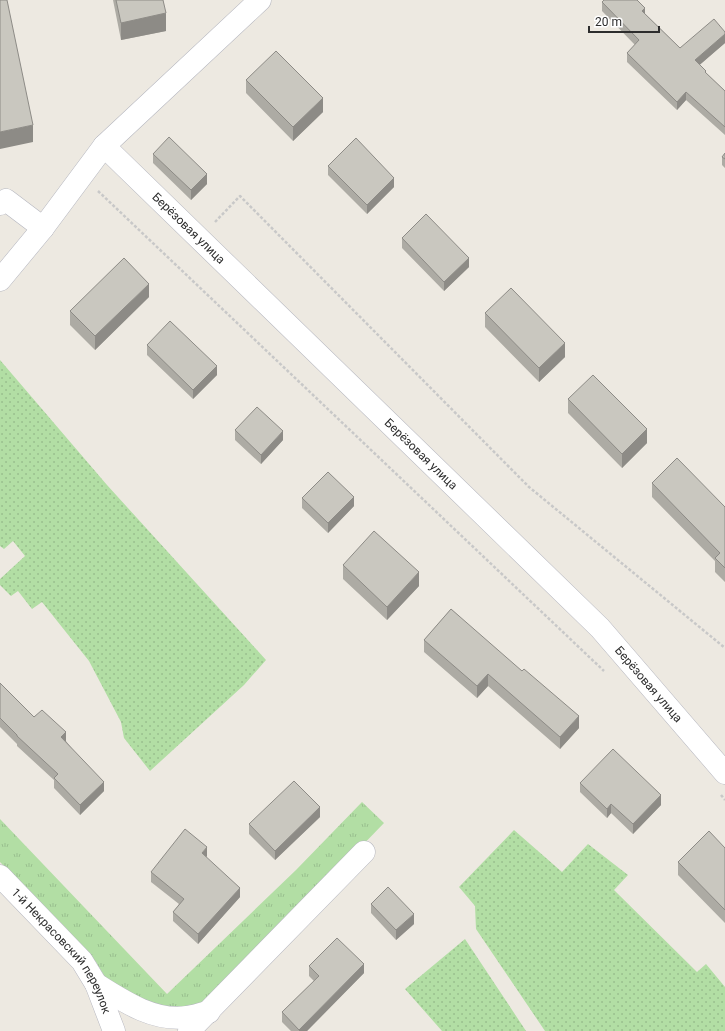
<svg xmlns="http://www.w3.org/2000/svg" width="725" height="1031" font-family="Roboto,sans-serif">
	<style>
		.grass { fill: url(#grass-tufts) }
		.garden { fill: url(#garden-dots) }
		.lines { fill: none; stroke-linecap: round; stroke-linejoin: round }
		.minor-casing { stroke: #b5b6bf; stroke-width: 23 }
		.path { stroke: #c8c8c8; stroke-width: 2.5; stroke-dasharray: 3 2; stroke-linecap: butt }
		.minor { stroke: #fff; stroke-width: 22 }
		.wall { fill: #adaba4 }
		.shaded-wall { fill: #8d8b86 }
		.building { fill: #c9c7bf; stroke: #8d8b86 }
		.labels { text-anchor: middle; stroke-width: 3.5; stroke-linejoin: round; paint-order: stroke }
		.street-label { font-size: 12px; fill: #2d2d2d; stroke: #fff }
	</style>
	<defs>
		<pattern id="grass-tufts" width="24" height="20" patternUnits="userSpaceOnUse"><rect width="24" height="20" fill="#b2dea4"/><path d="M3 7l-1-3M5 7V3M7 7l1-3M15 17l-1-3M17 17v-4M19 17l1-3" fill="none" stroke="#99bf8e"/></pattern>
		<pattern id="garden-dots" width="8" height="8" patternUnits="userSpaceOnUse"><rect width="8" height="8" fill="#b2dea4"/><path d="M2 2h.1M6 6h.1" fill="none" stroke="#99bf8e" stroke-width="1.8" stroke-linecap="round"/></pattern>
	</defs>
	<rect width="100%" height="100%" fill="#ede9e1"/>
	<path class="grass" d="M362,802L384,823L272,939L198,1008H152L106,979L96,962L64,926L0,862V819L167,994L296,870Z"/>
	<path class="garden" d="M0,360L107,485L266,660L244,685L150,771L124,738L121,722L89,661L42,602L32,609L18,591L11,596L0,585V579L25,556L13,541L4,549L0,546Z
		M514,830L562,872L588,844L628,875L614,890L697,972L706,964L725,987V1031H545L476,929L475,906L459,887Z
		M465,939L526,1031H442L405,989Z"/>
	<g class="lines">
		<g class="minor-casing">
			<g id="minor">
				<path id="s1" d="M104,146L600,628L725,773"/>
				<path d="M0,204L6,200L43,228"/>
				<path d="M0,280L43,228L104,146L260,0"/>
				<path id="s2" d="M0,876L82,961L96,984L114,1031"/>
				<path d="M96,984C123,1001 154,1022 187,1017C195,1016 202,1013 209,1012"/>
				<path d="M189,1031L364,852"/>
			</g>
		</g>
		<path class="path" d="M98,191L604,671
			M215,222L240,196L529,487L725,648
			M721,795L725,800"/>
		<use href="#minor" class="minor"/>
	</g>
	<path class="wall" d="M113,0H163L166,31L121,40Z
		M602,2L645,14L680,48L725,32V43L699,65L706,73L725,91V135L686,100L677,110L627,62V53L635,45L602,11Z
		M246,80L323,112L293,141L246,93Z
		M725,153V168L722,165V157Z
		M153,154L207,184L191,200L153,163Z
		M328,166L394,187L367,214L328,175Z
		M402,238L469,267L444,291L402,248Z
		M149,297L95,350L70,325V311Z
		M485,313L565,357L539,382L485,327Z
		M147,345L217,375L193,399L147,355Z
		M568,399L647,443L622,468L568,413Z
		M235,430L283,440L261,464L235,440Z
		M652,483L725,507V582L715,572V561L652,497Z
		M302,498L354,506L328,533L302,508Z
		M343,565L419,586L387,620L343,579Z
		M451,609L579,728L560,749L488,686L477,698L424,652V640Z
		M0,683L34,717L66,741L104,791L80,815L54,788V780L17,746V744L0,727Z
		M580,783L661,805L633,834L611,813L607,818L580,792Z
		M320,817L275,860L249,834V824Z
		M725,848V923L678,875V862Z
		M207,856L206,857L240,897L198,944L173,921V912L179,904L151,882V872Z
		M371,904L414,924L396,940L371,913Z
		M309,966L364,973L307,1031H291L282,1022V1012L314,981L309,976Z"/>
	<path class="shaded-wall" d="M645,8V17L642,11Z
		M166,13V31L121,40V23Z
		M725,34V43L695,69V60Z
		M686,92V100L677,110V102Z
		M323,98V112L293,141V127Z
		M33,125V142L0,149V132Z
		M207,174V184L191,200V190Z
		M394,178V187L367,214V205Z
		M469,258V267L444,291V282Z
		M149,284V297L95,350V336Z
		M565,343V357L539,382V368Z
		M217,366V375L193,399V390Z
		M647,429V443L622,468V454Z
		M283,431V440L261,464V455Z
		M354,497V506L328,533V523Z
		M419,572V586L387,620V607Z
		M488,674V686L477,698V686Z
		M579,716V728L560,749V737Z
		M66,732V741L61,746V737Z
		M104,782V791L80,815V805Z
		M661,795V805L633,834V824Z
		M611,804V813L607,818V809Z
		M320,807V817L275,860V851Z
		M207,847V856L202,863V853Z
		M240,888V897L198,944V934Z
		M414,914V924L396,940V930Z
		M364,964V973L307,1031H299V1030Z"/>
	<path class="building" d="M0,0H7L33,125L0,132Z
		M116,0H163L166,13L121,23Z
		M604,0H637L645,8L642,11L680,48L714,19L725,32V34L695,60L706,71L705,72L725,91V127L686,92L677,102L627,53L639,40L602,2Z
		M276,51L323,98L293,127L246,80Z
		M169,137L207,174L191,190L153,154Z
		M356,138L394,178L367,205L328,166Z
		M725,153V159L722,157Z
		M426,214L469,258L444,282L402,238Z
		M124,258L149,284L95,336L70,311Z
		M511,288L565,343L539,368L485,313Z
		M170,321L217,366L193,390L147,345Z
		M593,375L647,429L622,454L568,399Z
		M257,407L283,431L261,455L235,430Z
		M677,458L725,507V568L715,558L720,553L652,483Z
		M328,472L354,497L328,523L302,498Z
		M374,531L419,572L387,607L343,565Z
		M451,609L522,671L524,669L579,716L560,737L488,674L477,686L424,640Z
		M0,683L34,717L42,710L66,732L61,737L104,782L80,805L54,778L58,774L17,736V735L0,718Z
		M613,749L661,795L633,824L611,804L607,809L580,783Z
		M294,781L320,807L275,851L249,824Z
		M185,829L207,847L202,853L240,888L198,934L173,912L184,899L151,872Z
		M709,831L725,848V910L678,862Z
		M388,887L414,914L396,930L371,904Z
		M337,938L364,964L299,1030L282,1012L319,976L309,966Z"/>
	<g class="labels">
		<g class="street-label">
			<text dy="4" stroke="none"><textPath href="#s1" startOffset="118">Берёзовая улица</textPath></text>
			<text dy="4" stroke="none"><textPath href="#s1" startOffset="442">Берёзовая улица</textPath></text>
			<text dy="4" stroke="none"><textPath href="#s1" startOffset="766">Берёзовая улица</textPath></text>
			<text dy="4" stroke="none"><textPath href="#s2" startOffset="98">1-й Некрасовский переулок</textPath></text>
		</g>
	</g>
	<path d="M589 26v6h70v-6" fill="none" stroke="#2d2d2d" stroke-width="2"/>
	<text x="595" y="26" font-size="12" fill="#2d2d2d" stroke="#ffffff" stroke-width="3" paint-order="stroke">20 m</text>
</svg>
